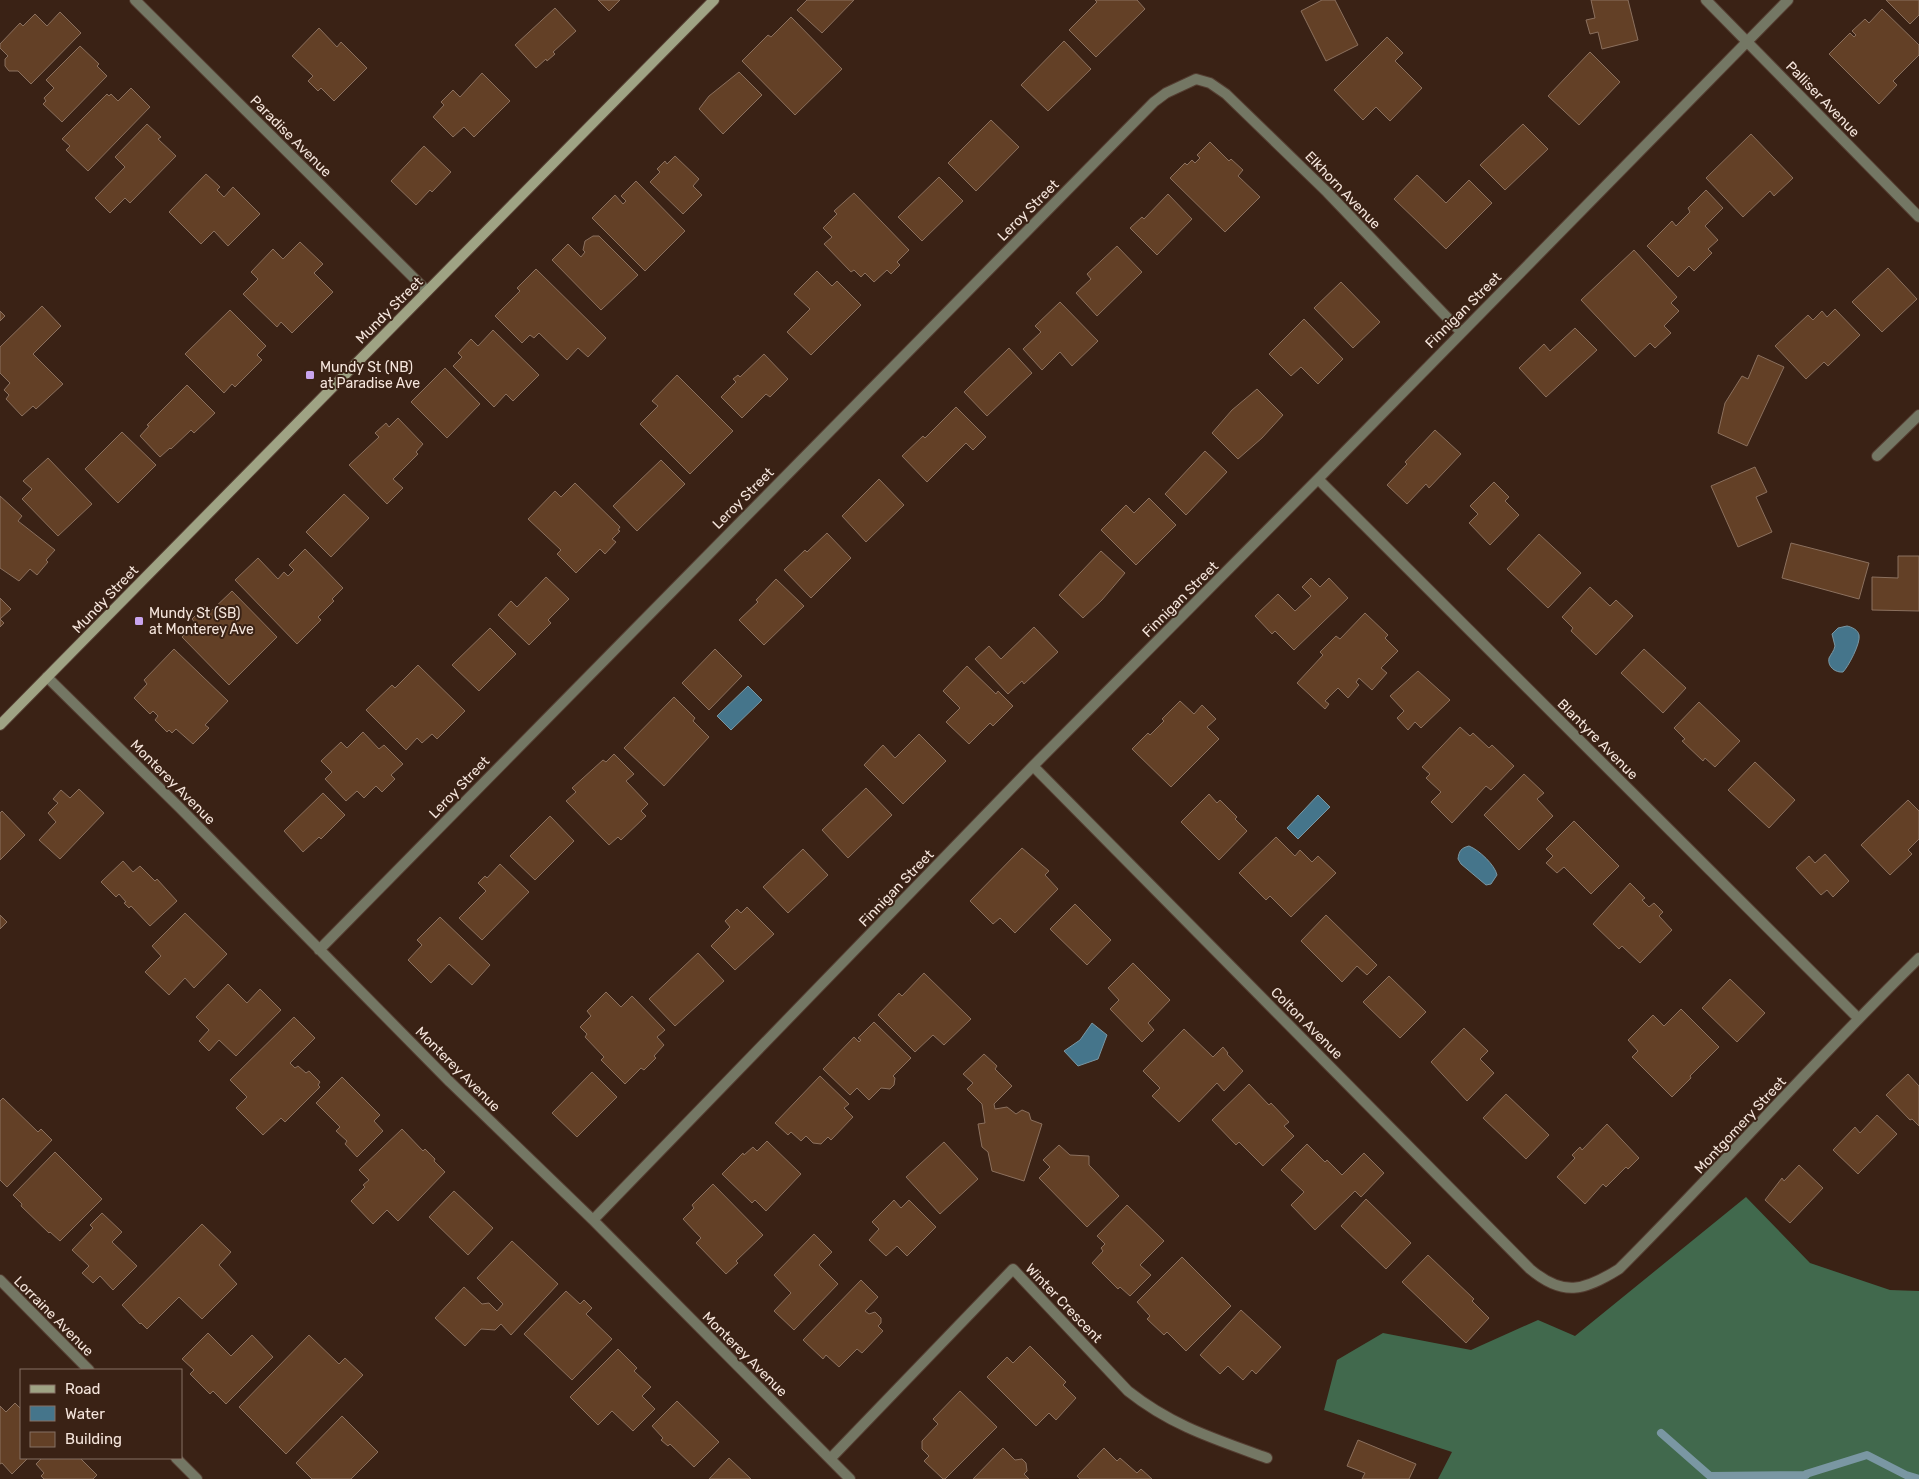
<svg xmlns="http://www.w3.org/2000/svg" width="1919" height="1479" font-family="Rubik,sans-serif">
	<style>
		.forest { fill: #41694d }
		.water { fill: #45758b; stroke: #7a97a3 }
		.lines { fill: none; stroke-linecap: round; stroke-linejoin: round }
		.stream { stroke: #7a97a3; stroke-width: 8 }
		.building { fill: #634026; stroke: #8b705e }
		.street-casing { stroke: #543d31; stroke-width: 12 }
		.secondary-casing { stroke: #543d31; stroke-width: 12 }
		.street { stroke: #747764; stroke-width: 10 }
		.secondary { stroke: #9fa384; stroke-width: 10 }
		.poi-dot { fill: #c9a5ee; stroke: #3a2215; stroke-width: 2 }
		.labels { text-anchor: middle; stroke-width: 4; stroke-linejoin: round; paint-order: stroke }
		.street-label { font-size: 14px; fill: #f5e5dc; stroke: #3a2215 }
		.poi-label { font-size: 14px; fill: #f5e5dc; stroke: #3a2215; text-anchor: start }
	</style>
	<rect width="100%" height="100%" fill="#3a2215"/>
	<path class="forest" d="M1746,1197L1810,1263L1890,1290L1919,1291V1479H1438L1452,1452L1324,1410L1337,1360L1383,1333L1471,1350L1538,1320L1575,1336Z"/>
	<path class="water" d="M1847,626C1852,627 1858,630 1859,635C1861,643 1848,667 1843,672C1836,673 1827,667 1829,658C1831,654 1834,651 1835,646L1832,634L1838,628Z
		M748,686L762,700L731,730L717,716Z
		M1318,795L1330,807L1298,839L1287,828Z
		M1469,846C1479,850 1495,865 1497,875L1491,884L1486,885L1461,864L1458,859C1459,851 1461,848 1469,846Z
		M1092,1023L1107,1035L1098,1059L1078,1066L1064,1051L1080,1040Z"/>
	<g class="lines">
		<path class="stream" d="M1661,1433L1710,1476L1806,1475
			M1802,1478L1806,1474L1867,1455L1906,1475L1919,1479"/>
	</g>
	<path class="building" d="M598,0H620L609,11Z
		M807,0H854L822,33L797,10Z
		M1095,0H1137L1145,9L1096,57L1069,30L1097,2Z
		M1322,0H1335L1358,45L1326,61L1301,11Z
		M1591,0H1628L1638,40L1602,49L1598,32L1590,34L1586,20L1595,18Z
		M1886,0H1919V15L1910,24Z
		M555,8L576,31L553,52L555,54L547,61L546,59L536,68L515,45Z
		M1882,9L1919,45V55L1893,81L1897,85L1879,104L1829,54L1850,33L1854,37L1856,35L1852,31L1865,19L1869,23Z
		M60,12L81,33L31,84L18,71H9L5,66V59L8,56L0,48V44L20,23L23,26L35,14L47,26Z
		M791,17L842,69L795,115L742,61L768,35L771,37Z
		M319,28L337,47L341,42L367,68L334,101L321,88L318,91L308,81L313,76L292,56Z
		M1387,37L1403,53L1395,61L1422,88L1390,121L1376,107L1363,120L1334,90Z
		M1064,41L1091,69L1048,111L1021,85Z
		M80,46L99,64L97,66L107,76L62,122L43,104L46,101L44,98L54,88L46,80Z
		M1590,52L1620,82L1579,125L1548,96Z
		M739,72L762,95L723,134L699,109L709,96Z
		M482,73L510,101L474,137L464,127L453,137L433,117L444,105L441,102L453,90L460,97Z
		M131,88L150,107L88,171L66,150L70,146L62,139L107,94L109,96L111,94L118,101Z
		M991,120L1019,147L976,191L948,163Z
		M147,124L161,137L158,139L176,156L130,203L125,198L110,213L95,198L125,167L115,157Z
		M1523,124L1548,149L1505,190L1480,165Z
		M1751,134L1793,178L1774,196L1770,191L1743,217L1706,178Z
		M1210,142L1229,161L1231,159L1243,170L1238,176L1260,197L1225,232L1170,178L1185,163L1187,165L1192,160L1195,163L1200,158L1197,155Z
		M424,146L451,172L432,192L430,190L416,205L391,181Z
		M675,156L699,179L693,186L702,195L683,214L650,182L660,172L657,169L665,161L667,164Z
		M206,174L220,187L217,190L224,197L233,187L260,214L228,246L214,231L201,244L169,212Z
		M1417,175L1446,203L1469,180L1492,203L1446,249L1394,199Z
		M939,177L963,201L922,241L898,217Z
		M636,181L685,231L645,271L592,218L615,195L623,204L626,201L621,196Z
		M1706,190L1723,208L1705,226L1718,240L1708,249L1712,253L1694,271L1689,266L1678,277L1647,246L1672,221L1676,226L1690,212L1688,208Z
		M854,193L909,250L897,262L900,265L891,274L887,270L874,282L865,273L861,277L854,270L851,272L824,244L832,237L823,228L837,214L834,211Z
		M1168,194L1192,219L1157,255L1130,228L1142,217L1144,219Z
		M593,236H599L638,275L601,310L552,260L568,244L581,257L585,252L583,250L585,241Z
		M300,242L323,264L314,273L333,292L292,333L281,322L277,327L243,294L258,279L251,272L273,249L283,259Z
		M1117,246L1142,272L1097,316L1076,293L1091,279L1087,274Z
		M1634,250L1677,297L1671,303L1679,311L1664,326L1671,333L1655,348L1650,343L1635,357L1581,300Z
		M1888,268L1917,299L1882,332L1852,302Z
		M536,269L606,338L588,357L578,348L567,360L539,333L534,338L530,335L522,343L495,316L520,291L517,288Z
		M817,271L832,286L837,281L861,305L811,355L787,332L810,309L794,294Z
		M1341,282L1380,322L1353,348L1314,308Z
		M1060,302L1098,341L1072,366L1060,352L1042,370L1023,349L1041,332L1035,326Z
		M42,306L61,326L33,354L63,384L36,409L33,406L22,416L6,399L9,395L4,390L10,383L0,373V347Z
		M1835,309L1860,335L1828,366L1824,362L1806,379L1775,346L1808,315L1813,320L1822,311L1827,317Z
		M230,310L266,346L257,355L262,360L235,387L232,384L224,393L185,354Z
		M0,311L5,316L0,321Z
		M1304,319L1343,359L1318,384L1301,367L1291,376L1269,354Z
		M1575,328L1597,350L1546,397L1519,368L1544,344L1550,351Z
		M493,330L539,375L513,401L506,394L494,407L453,366L462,357L458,353L471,339L478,346Z
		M1009,348L1032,373L987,416L964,392Z
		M764,354L788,379L770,397L766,394L742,418L721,397L736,382L733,379L738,375L740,377Z
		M1758,355L1784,367L1747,446L1718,433L1725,403L1742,376L1748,379Z
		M445,368L480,404L447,438L411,402Z
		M677,375L733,431L690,474L640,424L658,406L652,401Z
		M187,385L215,413L194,433L191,430L171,449L170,448L160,457L140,436L149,426L147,425Z
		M1257,389L1283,415L1262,438L1238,459L1212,433L1232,410Z
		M956,407L986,437L973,450L966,443L927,482L902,456L923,436L925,438Z
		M398,418L423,444L416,452L418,454L393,479L403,488L387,504L349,465L379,437L375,433L386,423L389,427Z
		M1435,430L1461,454L1429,488L1426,484L1407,504L1387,485L1407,464L1405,462Z
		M122,432L156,465L118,503L85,469Z
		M1205,451L1227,472L1186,515L1165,494Z
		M48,458L92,504L58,536L22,499L32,489L23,481Z
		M661,460L685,484L637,531L613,506Z
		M1755,467L1767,492L1756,497L1772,532L1738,547L1711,486Z
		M879,479L904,505L866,542L842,516Z
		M1494,482L1509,497L1505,501L1519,515L1490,545L1469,523L1478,514L1470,506Z
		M575,483L620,527L618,530L620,531L612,539L616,542L605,554L600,549L576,573L557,554L561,550L528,519L555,491L561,497Z
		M344,494L369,518L331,557L306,532Z
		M0,496L22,516L18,521L55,550L46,560L48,562L37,575L30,569L19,581L0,568Z
		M1149,498L1176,525L1136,565L1101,530L1126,505L1134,513Z
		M827,533L851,558L811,598L784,570L805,550L807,552Z
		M1539,534L1581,573L1548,608L1507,569Z
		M1791,543L1869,563L1859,599L1782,578Z
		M305,549L343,588L332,599L334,601L318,617L321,620L297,644L235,580L258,558L278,579L284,572L288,576L294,570L289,565Z
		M1101,551L1125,573L1102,600L1083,618L1059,595Z
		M1898,556H1919V611L1872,610V577L1898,578Z
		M546,577L569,599L548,620L551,623L529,645L498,615L511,601L517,607Z
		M1311,578L1320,587L1329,578L1348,598L1294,650L1275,631L1272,634L1255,616L1278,594L1295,611L1311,596L1302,587Z
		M776,579L804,606L764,645L739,620L758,602L756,600Z
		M1590,587L1610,606L1616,600L1633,616L1596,655L1571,631L1573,628L1562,617Z
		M232,591L277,637L229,685L182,637L196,624L192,619L205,606L210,612Z
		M0,598L11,609L0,619L4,623L0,627Z
		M1365,613L1388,635L1385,638L1398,651L1381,668L1387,673L1372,690L1359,678L1356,682L1359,685L1348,698L1338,688L1325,701L1329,704L1325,709L1297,683L1323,655L1320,652L1336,636L1340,639Z
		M1034,627L1058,652L1024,684L1022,681L1008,694L975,659L989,646L1001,659Z
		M490,628L516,654L479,691L452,665Z
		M174,649L228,701L205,725L209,728L193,744L176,729L172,733L169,730L167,732L155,720L158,716L153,711L150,714L134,698L147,684L144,680Z
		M715,649L742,676L709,710L682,683Z
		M1644,649L1686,688L1663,713L1621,673Z
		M418,665L465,711L437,739L432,734L422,743L417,738L406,750L366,710L392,685L395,688Z
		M967,666L996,694L998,691L1013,706L993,726L990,723L969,744L946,722L960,708L943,691Z
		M1418,671L1450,700L1421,728L1415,722L1408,730L1397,718L1404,711L1390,696Z
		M674,697L695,718L693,721L709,737L664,786L624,748Z
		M1180,701L1194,714L1202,705L1216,719L1207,727L1219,739L1171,787L1132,749L1148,733L1150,735L1164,721L1162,719Z
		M1699,702L1740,741L1715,767L1705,758L1703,761L1682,741L1685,739L1674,728Z
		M1460,727L1470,736L1473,733L1489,748L1492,745L1514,766L1491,790L1486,786L1452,823L1431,802L1441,792L1426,778L1430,774L1422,767Z
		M363,732L379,749L384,745L403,764L391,775L395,779L382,792L376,786L364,798L357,791L346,801L325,779L332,772L321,761L341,742L347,748Z
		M919,734L946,761L903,804L864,765L883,745L895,758Z
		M614,754L634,774L626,781L648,804L641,811L646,816L621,840L618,837L609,845L566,801L576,792L572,788L603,760L606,762Z
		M1755,762L1795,800L1769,828L1728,790Z
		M1524,774L1544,793L1537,799L1553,816L1519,850L1484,815Z
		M866,788L892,815L848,858L822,830Z
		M79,789L104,813L60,859L39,840L56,822L48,813L58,803L53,799L61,790L70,798Z
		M323,793L345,815L321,839L319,837L303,852L284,831Z
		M1209,794L1217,803L1220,800L1237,817L1235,819L1247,831L1219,860L1181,822Z
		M1908,800L1919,811V839L1908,850L1912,854L1890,875L1861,845Z
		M2,811L25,835L0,860V813Z
		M550,816L574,841L535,880L510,856Z
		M1574,821L1619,866L1591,894L1564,867L1557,873L1546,863L1553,856L1546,849Z
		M1276,837L1295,856L1300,850L1312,862L1318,856L1336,873L1291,917L1270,896L1266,900L1239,873Z
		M1022,848L1049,871L1045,875L1058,889L1015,933L1000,918L993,924L970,901Z
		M803,849L828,875L788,913L763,887Z
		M1825,854L1849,881L1833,897L1827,890L1821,895L1796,868L1809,856L1815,863Z
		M123,861L133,872L140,866L155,881L157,879L177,901L150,926L131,906L129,908L124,903L126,902L119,894L116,897L101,882Z
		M500,864L529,892L482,940L459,918L486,891L478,883L485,876L487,878Z
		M1630,883L1645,898L1642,900L1649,907L1654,903L1663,912L1659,916L1672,930L1640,963L1622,946L1619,949L1593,924Z
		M1075,904L1111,940L1087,965L1050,929Z
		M747,907L774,934L735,970L711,946L730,927L725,921L737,909L741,913Z
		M185,913L227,954L194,988L185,978L169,995L145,972L161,956L152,946Z
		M0,915L7,922L0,929Z
		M1326,915L1377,965L1367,975L1357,966L1342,982L1301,941Z
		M440,917L490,965L472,985L449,964L431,983L408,960L422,945L417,940Z
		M698,953L724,981L675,1026L649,999Z
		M1133,963L1170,1000L1148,1023L1154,1030L1142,1042L1110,1009L1119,1000L1108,988Z
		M924,973L971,1019L944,1045L933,1035L915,1052L878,1015L899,993L902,996Z
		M1389,976L1426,1012L1400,1038L1363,1002Z
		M1730,979L1765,1013L1737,1042L1702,1008Z
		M228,984L247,1003L260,989L281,1010L236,1056L219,1040L209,1051L199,1041L209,1030L196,1017Z
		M606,992L621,1007L632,996L665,1030L657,1037L664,1045L654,1056L656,1058L644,1070L641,1068L625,1084L601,1060L604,1057L585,1037L587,1034L580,1027L591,1016L587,1011Z
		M1681,1009L1719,1047L1690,1076L1691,1078L1672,1097L1632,1057L1638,1051L1628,1040L1653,1015L1664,1026Z
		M294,1017L315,1038L290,1063L295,1068L298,1066L306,1073L309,1071L320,1082L318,1085L320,1087L285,1122L281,1118L263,1135L236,1108L247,1097L230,1080Z
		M874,1022L911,1058L893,1076L895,1078L894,1085L890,1089L881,1088L869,1100L857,1088L850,1095L823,1069L854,1037L859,1042L861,1040L858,1038Z
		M1464,1028L1488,1051L1480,1059L1494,1073L1467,1101L1431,1062Z
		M1184,1029L1213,1057L1223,1047L1228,1053L1227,1054L1243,1071L1224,1091L1217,1083L1179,1122L1152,1096L1160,1088L1143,1071Z
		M984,1054L997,1066L995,1069L1012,1086L994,1104L995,1109L1007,1107L1016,1114L1022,1110L1029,1113L1031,1120L1042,1124L1024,1181L992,1171L988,1152L982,1147L978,1124L985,1123L982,1104L967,1089L973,1083L963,1074Z
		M592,1072L617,1097L577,1137L552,1113Z
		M1908,1074L1919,1086V1126L1912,1119L1910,1120L1886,1095Z
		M820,1076L849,1104L844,1108L853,1117L831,1140L828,1137L821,1144L813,1143L806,1136L801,1141L791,1132L788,1135L775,1123Z
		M342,1077L380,1115L374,1121L383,1131L357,1157L345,1144L347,1141L336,1131L340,1127L316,1103Z
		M1249,1084L1269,1105L1271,1103L1289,1122L1284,1126L1294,1136L1263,1166L1239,1142L1236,1145L1212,1120Z
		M1506,1094L1549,1135L1526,1159L1483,1118Z
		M3,1098L38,1132L41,1129L52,1140L7,1187L0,1180V1101Z
		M1877,1115L1897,1134L1858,1174L1833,1150L1855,1127L1860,1133Z
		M1607,1124L1639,1158L1628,1169L1626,1167L1606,1187L1603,1184L1585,1204L1557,1177L1575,1158L1572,1155L1580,1147L1582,1150Z
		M402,1129L423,1151L425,1149L435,1159L434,1161L445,1172L398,1221L387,1210L373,1224L351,1201L365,1187L363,1185L369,1180L359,1170Z
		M767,1141L801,1174L766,1211L755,1200L752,1203L722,1174L743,1153L744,1155L753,1147L757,1151Z
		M944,1142L978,1179L940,1214L906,1177Z
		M1307,1144L1325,1162L1327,1160L1342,1175L1364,1153L1384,1173L1361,1197L1355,1191L1315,1230L1291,1205L1304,1192L1281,1170Z
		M1059,1145L1070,1155L1089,1156V1165L1119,1196L1087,1227L1039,1178L1050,1167L1043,1160Z
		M55,1152L102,1199L60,1241L50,1232L49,1233L21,1206L22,1204L13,1195Z
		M1799,1165L1823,1188L1790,1223L1765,1200L1782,1178L1784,1181Z
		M713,1184L763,1235L736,1261L738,1263L726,1274L696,1243L701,1238L683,1219L694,1208L692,1205Z
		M454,1191L493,1228L468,1255L429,1217Z
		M1366,1199L1411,1243L1386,1269L1341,1226Z
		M894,1200L901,1208L909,1200L936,1227L907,1256L897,1246L886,1256L869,1240L879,1229L872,1222Z
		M1127,1205L1164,1241L1140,1265L1151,1275L1130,1296L1120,1287L1118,1289L1092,1263L1103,1251L1101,1248L1105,1244L1097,1236Z
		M102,1213L122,1232L112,1242L137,1266L113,1290L100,1276L93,1283L82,1273L89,1266L72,1250L93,1228L90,1225Z
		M202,1224L231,1252L219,1265L237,1284L202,1319L179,1297L147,1329L141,1323L140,1324L122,1305Z
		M814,1234L832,1252L819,1265L838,1284L794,1330L774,1311L791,1293L774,1275Z
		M512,1241L558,1284L511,1335L501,1324L495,1330L481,1329L465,1346L435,1318L464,1287L482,1304L489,1303L497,1311L503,1304L477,1278Z
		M1428,1255L1474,1299L1472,1301L1489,1318L1466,1343L1402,1282Z
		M1182,1257L1231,1306L1186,1351L1167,1332L1164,1335L1147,1319L1150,1316L1137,1302Z
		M861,1280L878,1297L865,1311L869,1314L875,1312L881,1318V1323L878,1326L883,1331L862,1353L857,1349L839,1367L826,1355L823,1359L803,1340Z
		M566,1291L580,1304L584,1300L592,1308L586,1314L612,1339L572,1380L524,1334Z
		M1241,1310L1281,1347L1256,1374L1252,1370L1243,1380L1228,1366L1220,1374L1200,1355Z
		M208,1333L231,1356L252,1335L273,1357L226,1404L213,1391L210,1394L190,1374L194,1370L182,1359Z
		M309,1335L339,1364L345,1358L363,1375L286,1454L239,1407Z
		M1030,1346L1066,1382L1063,1385L1076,1398L1056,1420L1049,1413L1036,1426L987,1377L1007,1357L1013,1363Z
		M618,1349L637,1368L634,1371L651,1387L642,1396L655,1409L633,1431L612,1411L598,1425L570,1397Z
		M960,1391L997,1427L945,1479H943L924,1461L929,1456L922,1449V1441L938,1424L933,1419Z
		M677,1401L719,1442L694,1467L670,1444L668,1446L661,1440L663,1438L652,1426Z
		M15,1403L21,1409V1458H28L12,1474L2,1463L0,1464V1406L6,1412Z
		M342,1416L378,1452L351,1479H312L296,1463Z
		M1358,1440L1416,1464L1409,1479H1362L1365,1473L1347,1466Z
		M1003,1448L1015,1460L1022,1459L1026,1463L1027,1471L1024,1474L1029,1479H973Z
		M1104,1448L1117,1461L1120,1458L1137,1473L1141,1469L1152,1479H1080L1077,1476Z
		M42,1458H80L97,1475L93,1479H44L41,1476L44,1473L36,1464Z
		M729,1458L751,1479H709Z"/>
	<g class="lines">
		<g class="street-casing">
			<path id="street" d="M135,0L427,291
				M1706,0L1919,217
				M1877,456L1919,415
				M1318,479L1858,1018
				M47,677L180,808L450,1082L593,1220L850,1479
				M1033,766L1530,1269C1563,1297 1584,1291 1619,1269C1721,1167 1816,1059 1919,958
				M319,950L1154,102L1166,93L1196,79L1210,83L1226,94L1327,192L1461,332
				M593,1220L1033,766L1318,479L1788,0
				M0,1280L89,1370
				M176,1458L197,1479
				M830,1459L1013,1269L1128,1391C1172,1426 1215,1439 1267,1458"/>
		</g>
		<g class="secondary-casing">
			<path id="secondary" d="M0,725L714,0"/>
		</g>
		<use href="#street" class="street"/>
		<use href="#secondary" class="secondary"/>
	</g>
	<g class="poi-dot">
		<rect x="305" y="370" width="10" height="10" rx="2.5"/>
		<rect x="134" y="616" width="10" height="10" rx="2.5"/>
	</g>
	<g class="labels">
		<g class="street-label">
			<text transform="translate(1823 99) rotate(46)" y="5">Palliser Avenue</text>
			<text transform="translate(291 136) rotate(45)" y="5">Paradise Avenue</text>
			<text transform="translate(1343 190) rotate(46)" y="5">Elkhorn Avenue</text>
			<text transform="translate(1028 210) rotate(-45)" y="5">Leroy Street</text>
			<text transform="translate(389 310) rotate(-45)" y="5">Mundy Street</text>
			<text transform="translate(1463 310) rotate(-45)" y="5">Finnigan Street</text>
			<text transform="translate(743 498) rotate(-45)" y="5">Leroy Street</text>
			<text transform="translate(105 599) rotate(-46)" y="5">Mundy Street</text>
			<text transform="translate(1180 599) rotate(-45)" y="5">Finnigan Street</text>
			<text transform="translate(1598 739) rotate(45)" y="5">Blantyre Avenue</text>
			<text transform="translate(173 782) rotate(45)" y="5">Monterey Avenue</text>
			<text transform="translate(459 787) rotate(-46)" y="5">Leroy Street</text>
			<text transform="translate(896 888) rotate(-46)" y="5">Finnigan Street</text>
			<text transform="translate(1307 1023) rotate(45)" y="5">Colton Avenue</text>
			<text transform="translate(458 1069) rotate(45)" y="5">Monterey Avenue</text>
			<text transform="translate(1740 1125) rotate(-47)" y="5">Montgomery Street</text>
			<text transform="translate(1064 1303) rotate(46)" y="5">Winter Crescent</text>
			<text transform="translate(54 1316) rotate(45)" y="5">Lorraine Avenue</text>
			<text transform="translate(745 1354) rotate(45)" y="5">Monterey Avenue</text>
		</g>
		<g class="poi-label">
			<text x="320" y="372">Mundy St (NB)<tspan x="320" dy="16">at Paradise Ave</tspan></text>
			<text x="149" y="618">Mundy St (SB)<tspan x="149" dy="16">at Monterey Ave</tspan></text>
		</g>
	</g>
	<rect x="20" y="1369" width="162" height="90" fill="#3a2215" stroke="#857065"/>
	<rect x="30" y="1385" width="25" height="8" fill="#9fa384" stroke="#857065"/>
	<text x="65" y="1394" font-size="15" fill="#f5e5dc">Road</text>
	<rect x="30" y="1406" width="25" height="15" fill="#45758b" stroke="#857065"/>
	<text x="65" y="1419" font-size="15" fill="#f5e5dc">Water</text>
	<rect x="30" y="1432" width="25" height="15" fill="#634026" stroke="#857065"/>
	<text x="65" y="1444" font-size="15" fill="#f5e5dc">Building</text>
</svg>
